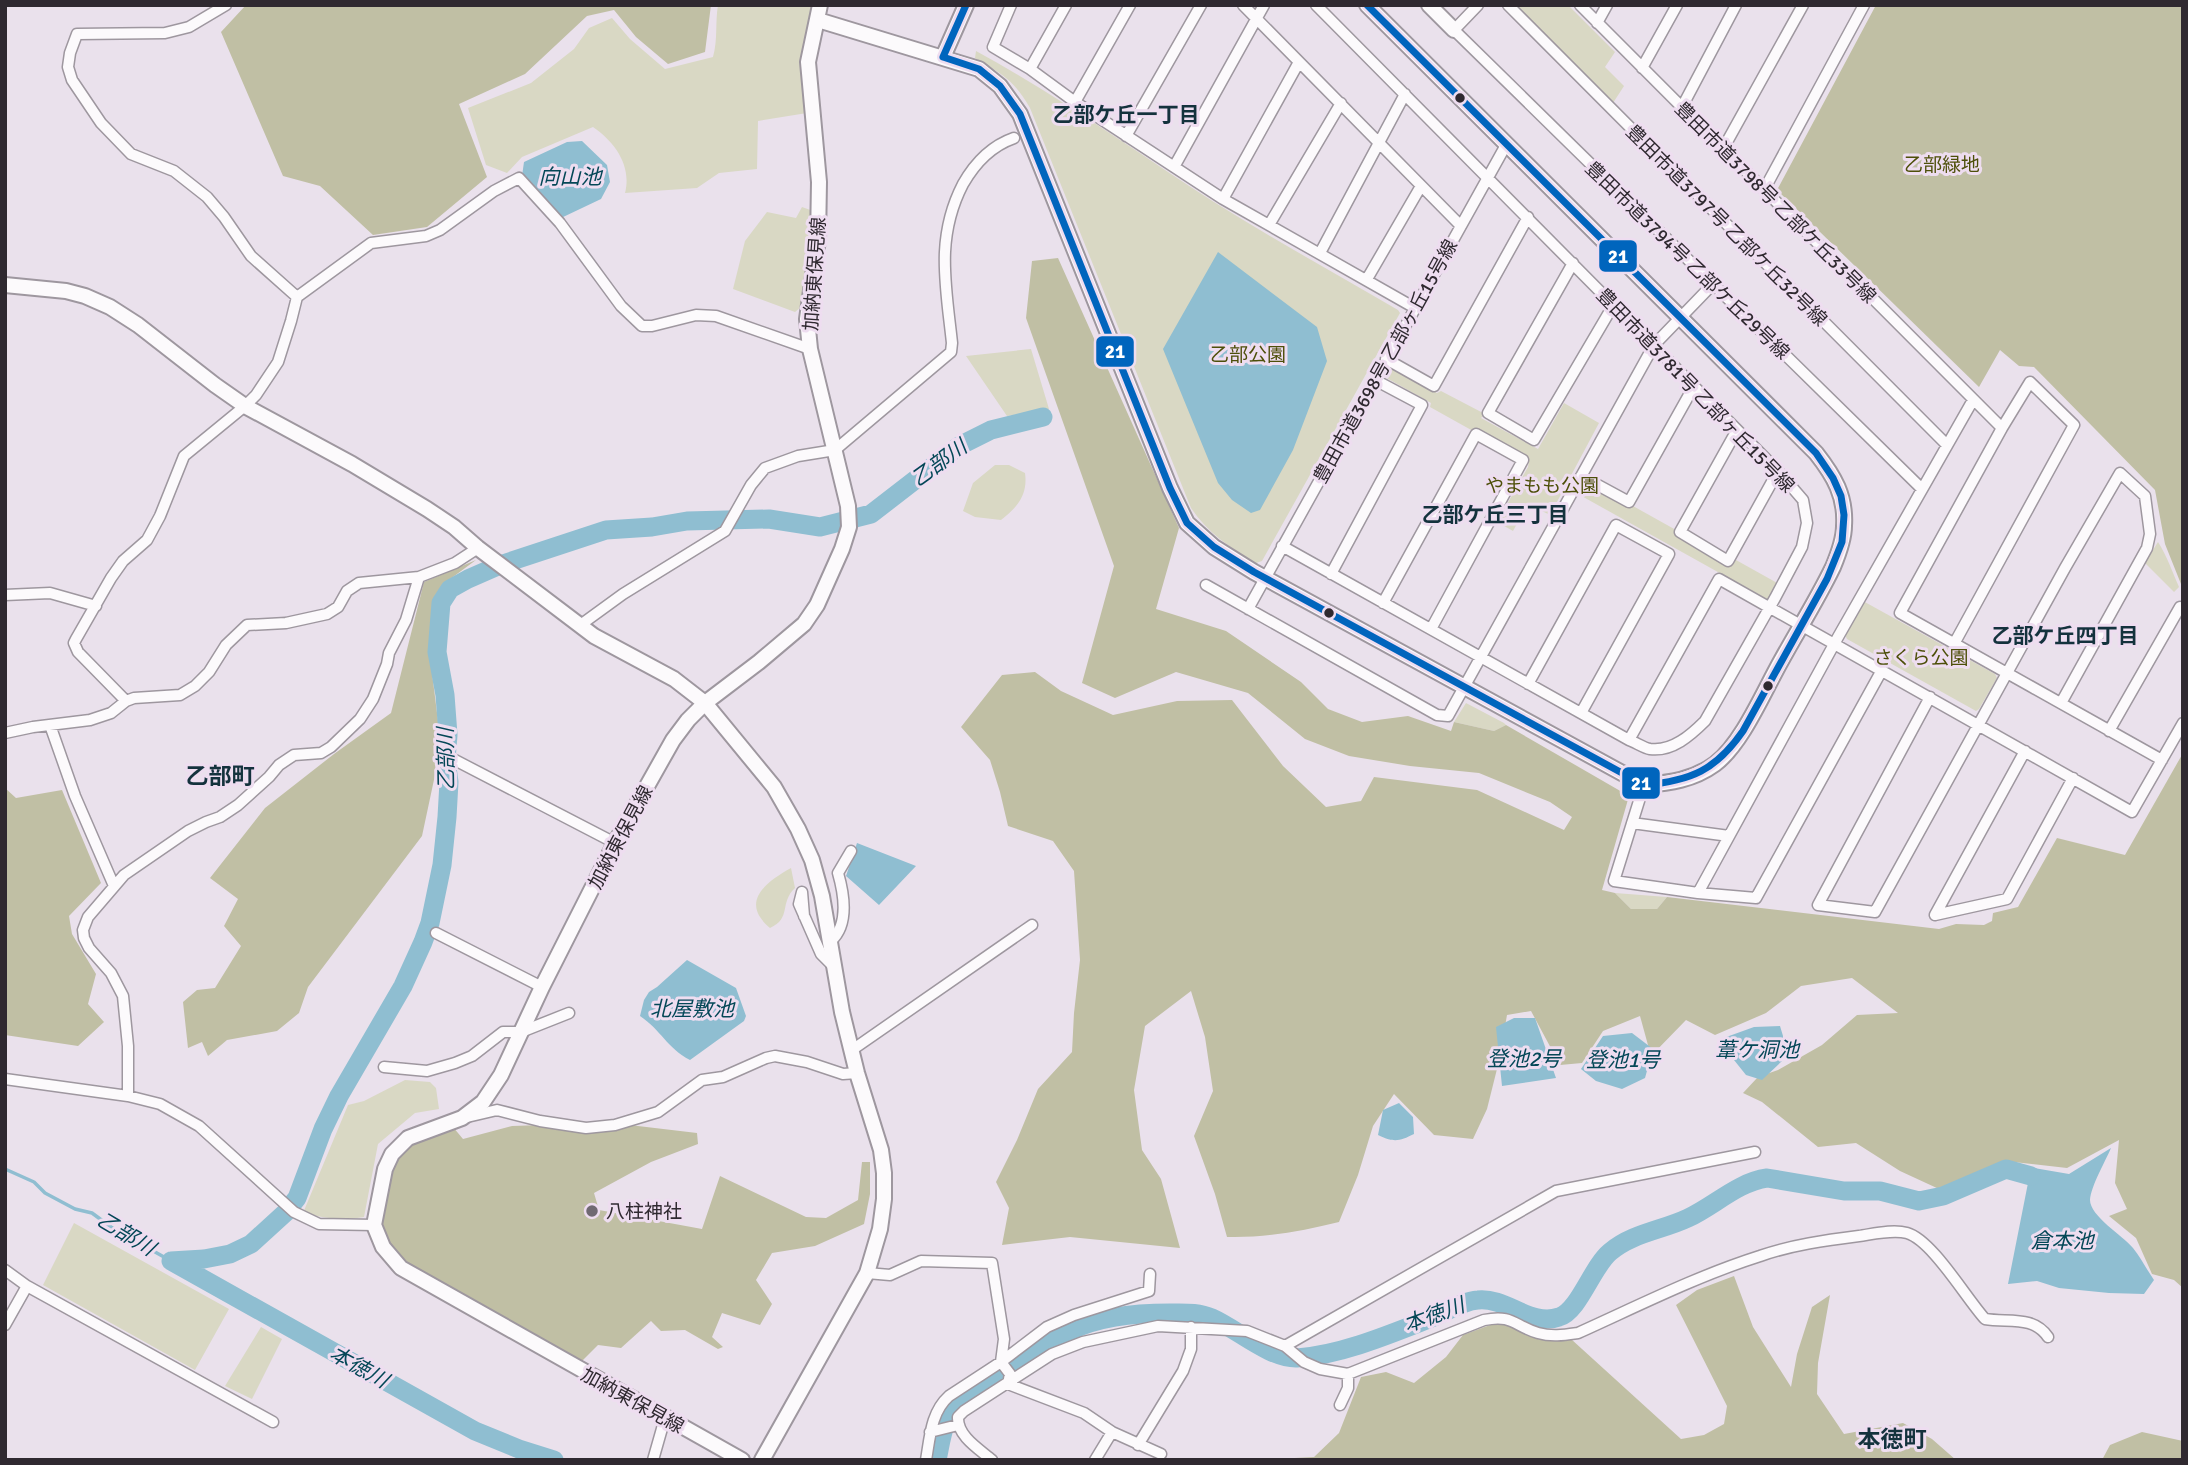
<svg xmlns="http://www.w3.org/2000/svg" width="2188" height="1465" font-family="Signika,'Noto Sans JP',sans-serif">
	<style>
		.green { fill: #d9d8c4 }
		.forest { fill: #c0bfa4 }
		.water { fill: #8fbed1 }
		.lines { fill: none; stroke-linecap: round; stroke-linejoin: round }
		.stream { stroke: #8fbed1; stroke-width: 3.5 }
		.river { stroke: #8fbed1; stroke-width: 19 }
		.street-casing { stroke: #9e979f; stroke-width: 13 }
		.secondary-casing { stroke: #9e979f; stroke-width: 18 }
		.street { stroke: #fcfafc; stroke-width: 10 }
		.secondary { stroke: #fcfafc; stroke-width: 14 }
		.bus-1-casing { stroke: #eeddf0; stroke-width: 12 }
		.bus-1 { stroke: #0065bd; stroke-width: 7 }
		.bus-dot { fill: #2f2930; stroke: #eeddf0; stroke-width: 2.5 }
		.poi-dot { fill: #706972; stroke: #eeddf0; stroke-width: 2.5 }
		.labels { text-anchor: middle; stroke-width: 6; stroke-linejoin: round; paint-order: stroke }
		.park-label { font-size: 19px; fill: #4d4f09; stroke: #eeddf0 }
		.street-label { font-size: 19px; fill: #2f2930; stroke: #eeddf0 }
		.poi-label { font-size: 19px; fill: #2f2930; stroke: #eeddf0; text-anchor: start }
		.neighbourhood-label { font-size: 21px; font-weight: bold; fill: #14323d; stroke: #eeddf0 }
		.water-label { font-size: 21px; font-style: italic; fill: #044757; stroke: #eeddf0 }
		.quarter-label { font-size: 23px; font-weight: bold; fill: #14323d; stroke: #eeddf0 }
		.line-badge { stroke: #eeddf0; stroke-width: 2.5 }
		.badge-label { font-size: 19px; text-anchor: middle; font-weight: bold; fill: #fff }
	</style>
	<rect width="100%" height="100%" fill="#eae1ec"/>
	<path class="green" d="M718,5H814L807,113L758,121L757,169L719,173L697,188L625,193C632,166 615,142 593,127L522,157L507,173L486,165L468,108L531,83L574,49L589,28L612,18L630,39L665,69L713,57C718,40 715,22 718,5Z
		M1514,5H1568L1615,52L1605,67L1624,86L1613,103Z
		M976,51C1059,96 1135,151 1214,202C1274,240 1337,274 1398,310L1400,313L1262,561L1256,563C1230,548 1208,533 1191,508L1030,108C1014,80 1002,74 975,58Z
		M802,207L813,211L812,249L801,307L795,312L733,289L745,241L767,212L796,218Z
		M1031,349L1049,409L1007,416L966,356Z
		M1387,367H1392L1437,393L1441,391L1485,414L1481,418L1538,449L1564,403L1599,423L1550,515L1528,504L1513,531L1497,522L1528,467L1529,460L1477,429L1473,431L1430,407L1431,403L1383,376Z
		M995,465H1009L1025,473C1028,494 1018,507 1001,520L975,517L963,511L973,483Z
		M1584,483L1630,508L1633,506L1676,530L1674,534L1731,566L1736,560L1779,584L1768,600L1578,494Z
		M2158,542C2167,556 2172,571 2179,587L2174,592L2145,563Z
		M1863,601L1995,674L1997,678L1979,709L1976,711L1847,639L1845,635Z
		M1466,703L1504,723L1506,725L1494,731L1454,722Z
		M791,868L795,888C779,903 792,918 770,928C739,902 766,882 791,868Z
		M1615,893L1667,897L1657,909H1631Z
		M405,1080L430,1082L436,1088L439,1109L415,1113L378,1144L364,1217C343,1221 323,1218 303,1213L348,1105L364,1101Z
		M74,1223L229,1309L195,1370L43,1285Z
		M261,1327L282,1339L252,1399L225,1386Z"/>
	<path class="forest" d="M246,5H711L705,52L668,64L636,37L614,10L587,16L525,74L459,104L487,177L427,227L373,235L320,186L283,176L221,32Z
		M1876,5H2183V589L2165,544L2155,490L2034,367L2019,366L2000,350L1979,387L1777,190Z
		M1058,258L1179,528L1156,609L1226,631L1301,682L1328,709L1362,722L1408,716L1451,731L1454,722L1494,731L1506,725L1629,796L1602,890L1615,893L1631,909H1657L1667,897L1939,929L1956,924L1984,925L1992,921L1993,913L2018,907L2057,838L2125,855L2183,753V1288L2174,1280L2152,1274L2136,1238L2109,1216L2127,1209L2115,1183L2119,1140L2067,1168L2005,1161L1939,1189L1900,1171L1856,1143L1818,1147L1762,1102L1743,1093L1758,1077L1778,1070L1822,1045L1857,1015L1898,1013L1852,978L1801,986L1766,1013L1715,1035L1686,1020L1651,1056L1640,1016L1603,1031L1582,1063L1560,1065L1531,1011L1507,1015L1499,1061L1487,1109L1473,1139L1434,1135L1394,1094L1373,1126L1358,1175L1339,1222C1302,1231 1266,1238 1227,1237L1215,1194L1194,1136L1213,1091L1205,1037L1191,991L1145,1026L1134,1090L1142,1150L1161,1179L1180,1248L1070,1237L1002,1245L1009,1208L996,1182L1017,1140L1038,1089L1072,1052L1074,1013L1080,960L1074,871L1053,841L1008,826L1000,792L990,760L961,727L1002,675L1035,672L1061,691L1113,715L1177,701L1232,700L1283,766L1326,807L1361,801L1374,777L1477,790L1564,830L1572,817L1550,802L1479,773L1410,766L1349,756L1305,739L1248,693L1176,672L1115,698L1082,683L1114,566L1026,318L1032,261Z
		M476,560L442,585L433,605L431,665L438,721L435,775L422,836L308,987L299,1013L277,1031L227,1040L208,1056L202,1042L188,1048L183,1002L197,990L215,988L241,946L224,926L238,899L210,878L265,808L334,754L391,713L424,582Z
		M5,788L16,798L62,790L101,883L69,916L72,934L96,974L88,1004L104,1022L78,1046L5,1035Z
		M572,1124H621L697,1133L698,1144L651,1162L594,1193L599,1210L702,1229L720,1176L806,1217L826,1218L858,1200L862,1162H870V1194L864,1224L815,1246L772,1253L756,1280L772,1304L760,1325L722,1313L712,1337L723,1347L718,1349L685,1330L661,1331L651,1321L621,1348L598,1345L581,1362L403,1263C380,1233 375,1214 389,1178C394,1165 397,1154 408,1146C420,1137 439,1133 453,1127L463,1139L512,1126Z
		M1734,1276L1753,1327L1791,1387L1797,1354L1812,1307L1830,1295L1818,1363L1817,1394L1844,1434L1903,1423L1932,1439L1956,1460H1253L1314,1457L1339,1433L1361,1377L1386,1372L1414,1383L1446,1357L1463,1335L1490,1325H1512L1540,1340L1571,1339L1681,1439L1704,1435L1724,1424L1727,1406L1676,1305L1697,1290Z
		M2142,1432L2183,1441V1460H2102L2110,1445Z"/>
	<path class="water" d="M582,141L607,165L610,182L601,199L561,218L522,176L524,162L567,142Z
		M1218,252L1317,327L1327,361L1293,450L1260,510L1251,513L1232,500L1218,483L1163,349Z
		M857,843L916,866L879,905L846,876Z
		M687,960L736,988L746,1016L744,1021L690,1060C667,1048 661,1030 640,1016L644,1000L649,992L657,987Z
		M1514,1018H1535L1556,1078L1502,1086L1496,1027Z
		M1780,1026L1783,1036L1782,1061L1762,1080L1746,1075L1718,1040L1754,1027Z
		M1632,1033L1653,1049L1645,1078L1622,1089L1596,1081L1581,1069L1603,1036Z
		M1399,1103L1413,1117L1414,1134C1400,1141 1394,1143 1378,1135L1383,1110Z
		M2111,1148C2105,1162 2091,1186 2090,1200C2090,1216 2122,1235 2133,1248C2141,1258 2147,1270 2154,1280L2144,1294L2109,1293L2059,1288L2037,1281L2008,1284L2028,1183L2034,1168L2069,1174Z"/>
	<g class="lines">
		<path class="stream" d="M5,1169L34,1182L45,1193L75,1209L92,1213L111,1227L171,1261"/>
		<path class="river" d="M171,1261L204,1259L230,1254L251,1244L285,1213L297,1198L323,1129L339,1096L403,986L423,942L430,923L442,865L447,817L449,782L446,760L448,735L445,695L437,652L441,603L450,589L468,579L500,565L606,530L652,527L687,521L769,519L820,527L871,514L959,446L991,430L1043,417
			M171,1261L475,1431L519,1449L554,1460
			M937,1460C942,1437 943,1417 961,1401C986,1385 1013,1370 1037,1353C1048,1345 1059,1336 1072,1330C1101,1316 1139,1313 1170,1313C1185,1313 1198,1312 1212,1318C1237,1329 1270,1359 1297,1358C1342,1355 1393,1333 1434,1317C1448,1311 1463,1301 1478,1300C1506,1297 1531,1327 1559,1317C1579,1311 1592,1267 1610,1252C1632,1233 1663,1230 1688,1218C1714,1206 1738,1182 1767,1178L1844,1191H1880L1919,1201L1943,1196L2006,1169L2031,1176"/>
		<g class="street-casing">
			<path id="street" d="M226,5L189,27L165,33L77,34L70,53L68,67L72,80L101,123L131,154L174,171L207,197L224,217L251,256L297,297
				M1011,5L993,47L1030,69L1075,102L1223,199L1415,308
				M1243,5L1461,226
				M1478,5L1454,30L1922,489
				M1508,5L1947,445
				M1580,5L2002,428
				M1597,23L1607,5
				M1642,68L1677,5
				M1030,69L1066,5
				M1075,102L1130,5
				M1682,107L1736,5
				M1126,136L1201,5
				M1723,149L1803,5
				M1174,167L1264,5
				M1764,190L1864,5
				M1223,199L1299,62
				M1269,225L1341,103
				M1320,253L1405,94
				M1573,263L1488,413L1534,440L1614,304
				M1367,279L1421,186
				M1386,359L1434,386L1528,217
				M1737,430L1680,532L1728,561L1778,471
				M1581,476L1629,502L1694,386
				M1282,546L1629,740C1635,742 1644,748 1650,749C1672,752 1691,735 1705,721L1775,598L1802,547L1807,523L1803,500L1778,471L1316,5
				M1331,574L1422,405L1375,380
				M1206,585L1437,715L1448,716L1654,345L1713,284
				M5,595L50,593L96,606
				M1383,603L1476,434L1523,460L1431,629
				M1248,609L1506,145
				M579,626L623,594L725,531L751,485L765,468L798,456L835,450L951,352L952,343C946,286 935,238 963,184C975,163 991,146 1014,138
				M1954,644L2074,425L2030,382L2002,428L1900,613C1987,662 2075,711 2162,760
				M1528,684L1616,525L1669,554L1581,713
				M1930,697L1818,905L1875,912L2065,568L2120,473L2145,496L2150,534L2147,548L2061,703
				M126,701L78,652L74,643L76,639L111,578L123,561L147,540L160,516L184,456L245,406L256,395L278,362L291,321L297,297L371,243L426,236L440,230L494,191L519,178L560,223L621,306L642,326H652L696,315L716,316L810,349
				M50,725L75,796L114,886
				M2109,731L2180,607L2183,610
				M5,733L33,727L90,720L111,713L126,701L134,698L180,695L195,686L209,672L226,645L247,625L286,623L327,614L338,607L347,591L359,583L419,577L455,563L478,548
				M1629,740L1719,579L2132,812L2183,723
				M451,758L615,843
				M1644,785L1614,881L1698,893L1756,898L1882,670
				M1632,823L1729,836
				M1698,893L1838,637L1973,400
				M1935,915L2007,899L2073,778
				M1935,915L2025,751
				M804,916L802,892L799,904L821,954L833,966
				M436,933L542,987
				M831,941C849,925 844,894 838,873L851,851
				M852,1050L1032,925
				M384,1067L427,1071L455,1063L472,1056L503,1032H521L569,1013
				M5,1079L128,1096L160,1104L199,1126L294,1212L319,1224L374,1225
				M128,1096V1046L123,996L111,973L89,948L84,938L83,930L88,917L124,875L188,831L206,822L220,817L238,805L269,777L279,765L294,755L321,753L331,747L360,719L373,699L387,664L389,653L406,620L419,577
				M467,1117L497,1110L540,1121L586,1128L615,1125L658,1112L702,1080L723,1077L766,1058L775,1056L807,1062L843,1074L857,1073
				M5,1270L27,1286L273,1422
				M867,1273L890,1275L921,1261L992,1263L1004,1339L1001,1362L1010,1374L1008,1384
				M5,1325L27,1286
				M1285,1346L1556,1191L1755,1152
				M1008,1384L1084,1413L1112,1432L1161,1454
				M1340,1405L1348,1388V1374
				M930,1432L958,1425
				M1138,1445L1183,1371L1191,1349V1327
				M653,1460L665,1418
				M926,1460C930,1437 931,1412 949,1396L1001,1362L1047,1327L1074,1315L1149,1291L1150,1274
				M992,1460C979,1449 957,1436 958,1417L964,1411L1052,1354L1083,1342L1158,1326L1247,1331L1285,1346L1304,1362L1320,1369L1348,1374L1484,1320C1513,1314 1514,1326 1538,1333C1552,1337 1564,1335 1578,1333C1638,1306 1697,1276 1760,1256C1791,1245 1827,1240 1859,1236C1873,1234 1893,1229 1907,1233C1932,1240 1966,1298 1985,1319C2008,1323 2033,1315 2048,1337
				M1095,1460L1112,1432"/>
		</g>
		<g class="secondary-casing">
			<path id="secondary" d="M1429,5L1454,30
				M818,20L979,69L1000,86L1020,114L1170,488L1187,523L1214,547L1254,572L1644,785C1670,783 1693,780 1715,764C1742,744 1764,691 1781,661C1798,630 1817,600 1833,567C1838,555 1844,539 1844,526C1846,496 1834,476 1816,453L1367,5
				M943,57L966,5
				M5,285L66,291L85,296L110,307L138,325L215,385L245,406L352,464L427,509L454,527L478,548L594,636L674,679L705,703L774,787L798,829L812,860L822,896L842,1012L857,1073L881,1150L884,1173V1199L880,1229L867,1273L762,1460
				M742,1460L401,1268L383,1247L374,1225L385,1169L392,1154L408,1138L462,1118L483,1102L501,1075L542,987L615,843L673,740L688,720L705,703L759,662L804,624L817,605L842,549L849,527L848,506L810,349L807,319L818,240L819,182L808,62L820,5"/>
		</g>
		<use href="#street" class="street"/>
		<use href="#secondary" class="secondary"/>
		<g class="bus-1-casing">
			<path id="bus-1" d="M943,57L979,69L1000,86L1020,114L1170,488L1187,523L1214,547L1254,572L1644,785C1691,781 1716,770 1743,731L1827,579L1842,542L1844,515L1841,496L1833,478L1816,453L1367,5
				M943,57L966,5"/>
		</g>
		<use href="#bus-1" class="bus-1"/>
	</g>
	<g class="bus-dot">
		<circle cx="1460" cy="98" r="6"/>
		<circle cx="1329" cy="613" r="6"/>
		<circle cx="1768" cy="686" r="6"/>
	</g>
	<circle class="poi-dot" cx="592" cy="1211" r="7"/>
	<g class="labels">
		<g class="park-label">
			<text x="1942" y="171">乙部緑地</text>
			<text x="1248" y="361">乙部公園</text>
			<text x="1542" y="492">やまもも公園</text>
			<text x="1921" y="664">さくら公園</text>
		</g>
		<g class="street-label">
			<text transform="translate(1776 202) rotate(45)" y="7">豊田市道3798号 乙部ケ丘33号線</text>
			<text transform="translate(1727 225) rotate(45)" y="7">豊田市道3797号 乙部ケ丘32号線</text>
			<text transform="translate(1688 260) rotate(44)" y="7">豊田市道3794号 乙部ケ丘29号線</text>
			<text transform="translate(814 274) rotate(-86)" y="7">加納東保見線</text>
			<text transform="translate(1385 361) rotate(-61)" y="7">豊田市道3698号 乙部ヶ丘15号線</text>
			<text transform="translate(1696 390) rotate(46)" y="7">豊田市道3781号 乙部ヶ丘15号線</text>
			<text transform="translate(620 837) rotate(-62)" y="7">加納東保見線</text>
			<text transform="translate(633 1400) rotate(29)" y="7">加納東保見線</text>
		</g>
		<g class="poi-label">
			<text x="606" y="1218">八柱神社</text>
		</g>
		<g class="neighbourhood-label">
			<text x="1126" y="122">乙部ケ丘一丁目</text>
			<text x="1495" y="522">乙部ケ丘三丁目</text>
			<text x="2065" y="643">乙部ケ丘四丁目</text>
		</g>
		<g class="water-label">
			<text x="570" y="184">向山池</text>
			<text transform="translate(939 463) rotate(-36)" y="7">乙部川</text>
			<text transform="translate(446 759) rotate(-91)" y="7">乙部川</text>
			<text x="692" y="1016">北屋敷池</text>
			<text x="1757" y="1057">葦ケ洞池</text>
			<text x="1524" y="1066">登池2号</text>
			<text x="1623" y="1067">登池1号</text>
			<text transform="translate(126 1234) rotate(31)" y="7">乙部川</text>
			<text x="2062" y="1248">倉本池</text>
			<text transform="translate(1434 1315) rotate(-20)" y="7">本徳川</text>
			<text transform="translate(359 1367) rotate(29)" y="7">本徳川</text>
		</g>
		<g class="quarter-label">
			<text x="220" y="784">乙部町</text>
			<text x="1892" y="1447">本徳町</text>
		</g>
	</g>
	<g class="line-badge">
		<rect x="1598" y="239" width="40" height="34" rx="7" fill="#0065bd"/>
		<rect x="1095" y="335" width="40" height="33" rx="7" fill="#0065bd"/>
		<rect x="1621" y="766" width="40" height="34" rx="7" fill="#0065bd"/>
	</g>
	<g class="badge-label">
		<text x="1618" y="263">21</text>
		<text x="1115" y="358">21</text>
		<text x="1641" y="790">21</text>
	</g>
	<rect width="2188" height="1465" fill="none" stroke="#2f2930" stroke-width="14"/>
</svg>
